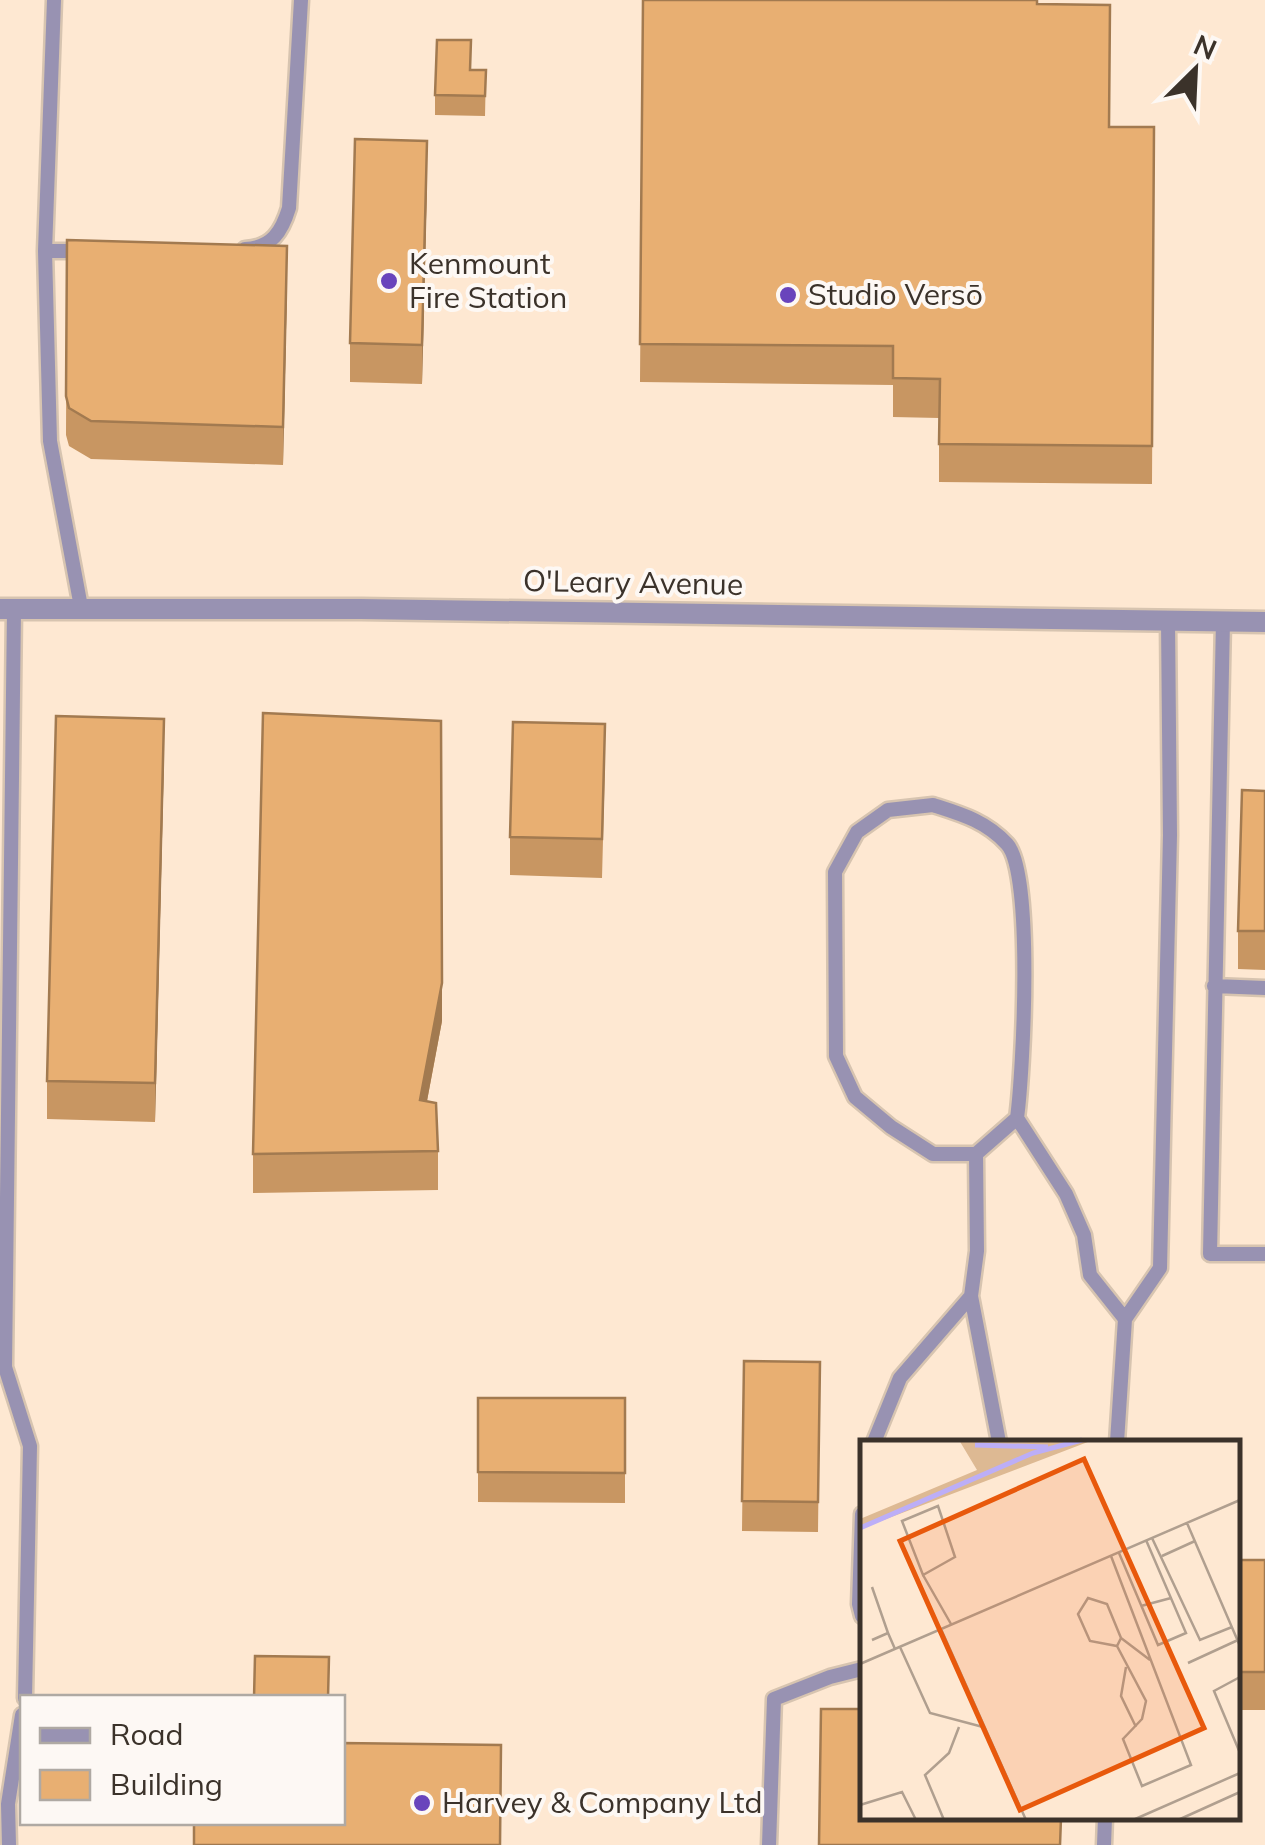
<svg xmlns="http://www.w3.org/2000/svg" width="1265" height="1845" font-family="Mulish,sans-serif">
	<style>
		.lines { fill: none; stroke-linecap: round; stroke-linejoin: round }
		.service-casing { stroke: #d7c4b0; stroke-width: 19 }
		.tertiary-casing { stroke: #d7c4b0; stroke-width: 25 }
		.service { stroke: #9892b2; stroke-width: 14 }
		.tertiary { stroke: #9892b2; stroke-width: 20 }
		.wall { fill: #c89662 }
		.shaded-wall { fill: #a27a50 }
		.building { fill: #e8af72; stroke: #a27a50; stroke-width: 2.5 }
		.poi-dot { fill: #6944bc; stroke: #fdf8f4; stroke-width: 4 }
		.labels { text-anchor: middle; stroke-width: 8; stroke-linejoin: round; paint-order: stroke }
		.poi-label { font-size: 30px; fill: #3b322a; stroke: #fdf8f4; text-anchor: start }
		.street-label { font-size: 30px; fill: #3b322a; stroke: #fdf8f4 }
		.inset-river { fill: none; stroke: #bcaef7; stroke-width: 5 }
		.inset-road { fill: none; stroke: #b09f8f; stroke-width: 2.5 }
		.view { fill: #e8590c; fill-opacity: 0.15; stroke: #e8590c; stroke-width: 5 }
		.inset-edge { fill: none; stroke: #3b322a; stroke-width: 5 }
	</style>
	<rect width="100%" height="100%" fill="#fee8d2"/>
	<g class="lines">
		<g class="service-casing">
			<path id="service" d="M54,0L45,251H84
				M245,249C272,248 282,231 289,208L301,0
				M45,251L50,441L81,607
				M14,609L5,1367L30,1446L25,1698
				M1223,621L1210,1254H1265
				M933,805C961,814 986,821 1007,844C1034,873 1023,1074 1017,1118L976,1154H933L891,1127L855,1097L836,1056L835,872L857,832L888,810Z
				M1214,986L1265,988
				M1017,1118L1066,1194L1084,1235L1090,1275L1125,1319
				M976,1154L977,1251L971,1296L999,1442
				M874,1442L900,1378L971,1296
				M1117,1442L1125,1319L1160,1268L1170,835L1168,621
				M862,1514L859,1604L862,1616
				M9,1845L8,1804L22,1715
				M769,1845L774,1699L830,1677L862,1669
				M1104,1845L1105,1818"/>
		</g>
		<g class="tertiary-casing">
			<path id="tertiary" d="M0,609H361L1265,622"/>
		</g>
		<use href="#service" class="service"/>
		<use href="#tertiary" class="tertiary"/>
	</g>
	<path class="wall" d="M643,0L1037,4L1110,127H1154L1152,484L939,482V418L893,417V385L640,382Z
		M470,70H486L485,116L435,115V95Z
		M427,180L422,384L350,382V343Z
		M67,240L287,285L283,465L91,459L69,446L66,435Z
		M164,758L155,1122L47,1119V1081Z
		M605,763L602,878L510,875V837Z
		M1265,791V970L1238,969V931Z
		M442,1021L427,1101L438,1151V1190L253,1193V1154Z
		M744,1361L820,1362L818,1532L742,1531Z
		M478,1398H625V1503L478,1502Z
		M1238,1560H1265V1710H1238Z"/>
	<path class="shaded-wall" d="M427,141V180L422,384V345Z
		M287,246V285L283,465V427Z
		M164,719V758L155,1122V1083Z
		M442,983V1021L420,1138V1100Z"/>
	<path class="building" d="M643,0H1037V4L1110,5L1109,127H1154L1152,446L939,444L940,379L893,378V346L640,344Z
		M437,40H471L470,70H486L485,96L435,95Z
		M355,139L427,141L422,345L350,343Z
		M67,240L287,246L283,427L91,421L69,408L66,396Z
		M263,713L441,721L442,983L420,1100L436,1103L438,1151L253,1154Z
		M56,716L164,719L155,1083L47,1081Z
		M513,722L605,724L602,839L510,837Z
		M1242,790L1265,791V931H1238Z
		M744,1361L820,1362L818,1502L742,1501Z
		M478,1398H625V1473L478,1472Z
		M1238,1560H1265V1672H1238Z
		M255,1656L329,1657L328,1698H254Z
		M821,1709H862V1818H1061L1060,1845H819Z
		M342,1743L501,1745L500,1845H194V1822H342Z"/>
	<g class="poi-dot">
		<circle cx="389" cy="281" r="10"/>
		<circle cx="788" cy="295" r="10"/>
		<circle cx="422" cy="1803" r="10"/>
	</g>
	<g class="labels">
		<g class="poi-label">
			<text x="409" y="274">Kenmount<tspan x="409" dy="34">Fire Station</tspan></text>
			<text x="808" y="305">Studio Versō</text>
			<text x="442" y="1813">Harvey &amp; Company Ltd</text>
		</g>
		<g class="street-label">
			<text transform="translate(633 583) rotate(1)" y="10">O'Leary Avenue</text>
		</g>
	</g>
	<g transform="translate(860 1440)">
		<rect width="380" height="380" fill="#fee8d2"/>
		<path d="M99,0H233L0,89V79L117,30Z" fill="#ddb993"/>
		<path class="inset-river" d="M115,5L188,7M0,88L173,13L222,0"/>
		<path class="inset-road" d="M78,66L95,117L63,135L42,81ZM327,83L380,206M292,98L340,200L372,187M259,113L298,205L326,193L286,100M251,116L331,325L282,346L263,299L282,279L286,261L257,206M302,116L335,101M63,135L91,184M12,147L28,193M228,158L247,164L261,198L257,206L230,201L218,174ZM281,166L311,158M81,189L166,380M261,198L290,220M12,200L28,193L35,209M40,207L70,273L123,287M328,223L378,200M0,224L380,60M266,227L261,256L276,287M380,237L354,251L380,313M0,365L42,352L56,380M84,380L65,335L89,313L99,287M273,380L380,333M318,380L380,352"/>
		<path class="view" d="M224,19L344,288L160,370L40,101Z"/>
		<rect width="380" height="380" class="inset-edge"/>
	</g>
	<rect x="20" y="1695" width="325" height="130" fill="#fdf8f4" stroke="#afa9a3" stroke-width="2.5"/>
	<rect x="40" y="1728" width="50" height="15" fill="#9892b2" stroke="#afa9a3" stroke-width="2.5"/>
	<text x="110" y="1745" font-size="30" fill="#3b322a">Road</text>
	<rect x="40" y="1770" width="50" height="30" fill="#e8af72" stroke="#afa9a3" stroke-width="2.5"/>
	<text x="110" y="1795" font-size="30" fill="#3b322a">Building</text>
	<g transform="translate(1195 70) rotate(24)" stroke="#fdf8f4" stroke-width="8" paint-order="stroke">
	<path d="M0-8L18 38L0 25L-18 38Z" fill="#3b322a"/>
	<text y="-15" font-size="28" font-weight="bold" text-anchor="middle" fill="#3b322a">N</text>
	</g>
</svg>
